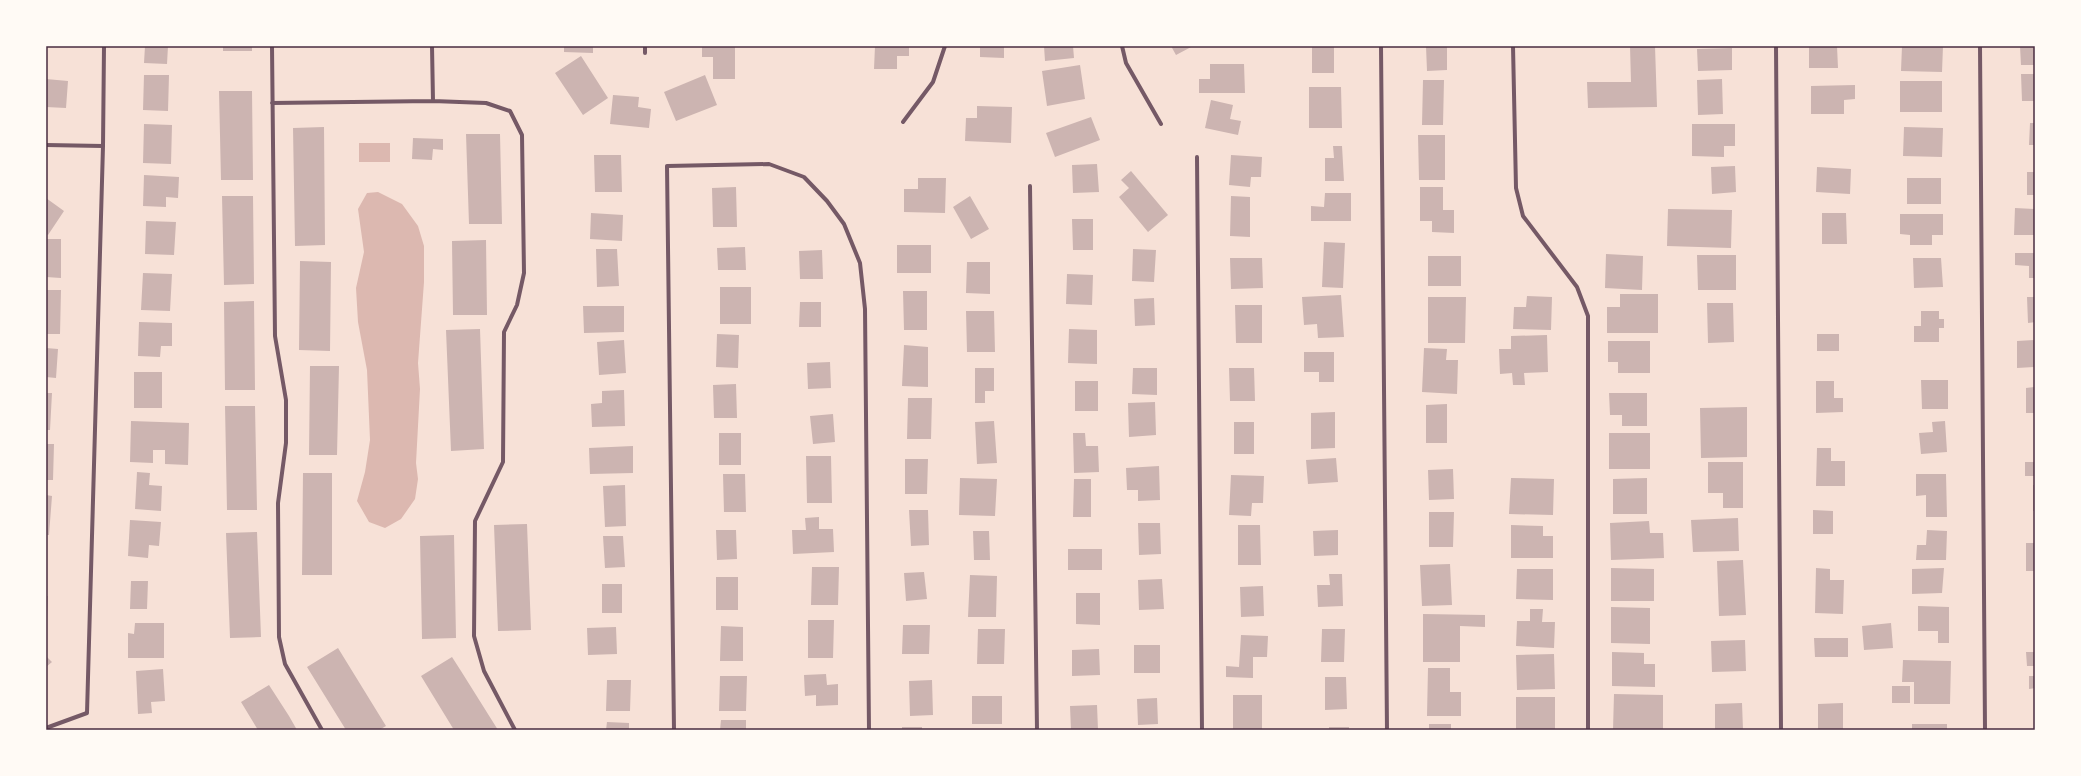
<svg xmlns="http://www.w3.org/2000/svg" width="2081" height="776" font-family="'Fira Sans Condensed',sans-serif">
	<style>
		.water { fill: #dcb8b0 }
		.building { fill: #ccb4b1 }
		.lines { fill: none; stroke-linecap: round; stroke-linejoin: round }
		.minor { stroke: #755966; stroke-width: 4 }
		.neatline { fill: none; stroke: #4a2c40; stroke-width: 1.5 }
	</style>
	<rect width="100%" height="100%" fill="#f7e1d7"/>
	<path class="water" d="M359,143H390V162H359Z
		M378,192L402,204L418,226L424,246V282L418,363L420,389L416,463L418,479L415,499L401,519L385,528L369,522L357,501L365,472L370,440L367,370L358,322L356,288L364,252L358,209L367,193Z"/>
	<path class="building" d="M145,46H168L167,64L144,63Z
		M223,46H252V51H223Z
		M564,46H593V53L564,52Z
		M702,46H735V79H713V57H702Z
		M875,46H909V56H897V69H874Z
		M980,46H1004V58L980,57Z
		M1044,46H1073L1074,58L1045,61Z
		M1171,46H1193L1176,55Z
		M1312,46H1334V73H1312Z
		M1426,46H1447V70L1427,71Z
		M1630,46H1655L1657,107L1588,108L1587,82H1631Z
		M1809,46H1837L1838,68H1809Z
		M1902,46H1943L1942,72L1901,71Z
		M2020,46H2035V65H2021Z
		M1732,48V70L1698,71L1697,49Z
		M581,56L608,98L583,115L555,73Z
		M1210,64H1244L1245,93H1199V79H1210Z
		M1080,65L1085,99L1047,106L1042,71Z
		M2021,74H2035V101H2022Z
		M144,75H169L168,111L143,110Z
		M705,75L717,105L676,121L664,92Z
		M46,79L68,81L66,108L46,107Z
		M1722,79L1723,114L1698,115L1697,80Z
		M1423,80H1444L1443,125H1422Z
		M1900,81H1942V112H1900Z
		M1855,85V99L1844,100V114H1811V86Z
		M1309,87H1341L1342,128H1309Z
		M219,91H252L253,180H221Z
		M613,95L639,97L638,107L651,109L649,128L610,124Z
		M1211,100L1233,105L1230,119L1241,121L1238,135L1205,128Z
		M977,106L1012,107L1011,143L965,141L966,118H977Z
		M1091,117L1100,140L1055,157L1046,133Z
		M2030,123H2035V145H2029Z
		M144,124L172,125L171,164L143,163Z
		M1692,124H1735V146H1724V157L1692,156Z
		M324,127L325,245L295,246L293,128Z
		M1904,127L1943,128L1942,157L1903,156Z
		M466,134H500L502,224H469Z
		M1418,135H1445V180H1419Z
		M413,138L443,139V150L433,149L432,160L412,159Z
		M1333,146H1342L1344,181H1325V158H1334Z
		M594,155H621L622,192H595Z
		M1231,155L1262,157L1261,177H1251L1250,187L1229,185Z
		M1097,164L1099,192L1073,193L1072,165Z
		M1735,166L1736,192L1712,194L1711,167Z
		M1817,167L1851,169L1850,194L1816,192Z
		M1131,171L1168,215L1148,232L1119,197L1129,188L1121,180Z
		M2027,172H2035V195H2027Z
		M144,175L179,177L178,198L166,197V207L143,206Z
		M918,178H946L945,213L904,212V189H918Z
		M1907,178H1941V204H1907Z
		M736,187L737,227H713L712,188Z
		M1420,187H1443V210H1454V233L1432,232V221H1420Z
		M1325,193H1351V221H1311V206L1324,207Z
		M222,196H253L254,284L224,285Z
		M970,196L989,229L971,239L953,207Z
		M1231,196L1250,197V237L1230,236Z
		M46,198L64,211L48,235L46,234Z
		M2015,208L2035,209V235H2014Z
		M1668,209L1732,210L1731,248L1667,246Z
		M591,213L623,215L622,241L590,239Z
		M1822,213H1846L1847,244H1822Z
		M1900,214H1943V235H1932V245H1910V235L1900,234Z
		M1072,219H1093V250H1073Z
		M146,221L176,222L174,255L145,254Z
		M46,239H61V278L46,277Z
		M486,240L487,315H453L452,241Z
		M1324,242L1345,243L1343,288L1322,287Z
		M897,245H931V273H897Z
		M745,247L746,270H718L717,248Z
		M596,249H617L619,286L597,287Z
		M1133,249L1156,250L1154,282L1132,281Z
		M822,250L823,279H800L799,251Z
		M2015,253H2035V278H2029V266L2015,265Z
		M1606,254L1643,256L1642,290L1605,288Z
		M1697,255H1736V290H1698Z
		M1428,256H1461V286H1428Z
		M1230,258H1262L1263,288L1231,289Z
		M1913,258H1941L1943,287L1914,288Z
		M300,261L331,262L330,351L299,350Z
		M967,262H990V294L966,293Z
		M143,273L172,274L170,311L141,310Z
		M1067,274L1093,275L1092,305L1066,304Z
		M720,287H751V324H720Z
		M46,290H61L60,334H46Z
		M903,291H927V330H904Z
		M1620,294H1658V333H1607V307H1620Z
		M1341,295L1344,337L1318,338L1317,324L1304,325L1302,297Z
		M1527,296L1552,297L1551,330L1513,329L1514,307H1526Z
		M1428,297H1466L1465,343H1428Z
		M2027,297H2035V322L2028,323Z
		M1154,298L1155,325L1135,326L1134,299Z
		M254,301L255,390H225L224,302Z
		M800,302H821V327H799Z
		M1707,303H1733L1734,342L1708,343Z
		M1235,305H1262V343H1236Z
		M583,306H624V332L584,333Z
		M966,311H994L995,352H967Z
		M1921,311H1939V319H1944V328H1939V342H1914V326H1921Z
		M139,322L172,323V346H161L160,357L138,356Z
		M480,329L484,449L451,451L446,330Z
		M1069,329L1097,330V364L1068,363Z
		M717,334L739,335L738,368L716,367Z
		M1817,334H1839V351H1817Z
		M1547,335L1548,372L1524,373L1525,385H1513L1512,373L1500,374L1499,349H1511V336Z
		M624,340L626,373L599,375L597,342Z
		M2035,340V367L2017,368V341Z
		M1608,341H1650V373H1618V362H1608Z
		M904,345L928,347V387L902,386Z
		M46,348L58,349L56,378L46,377Z
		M1424,348L1447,349L1446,360H1458L1457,394L1422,392Z
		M1304,352H1334V382H1319V372H1304Z
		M830,362L831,388L808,389L807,363Z
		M310,366H339L337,455H309Z
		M975,368H994V391H985V403H975Z
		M1133,368H1157V395L1132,394Z
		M1229,368H1254L1255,401H1230Z
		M134,372H162V408H134Z
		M1921,380H1948V409H1922Z
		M1075,381H1098V411H1075Z
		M1816,381H1834V398H1843V412L1816,413Z
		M736,384L737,418H714L713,385Z
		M2035,387V413H2026V388Z
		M624,390L625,426L592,427L591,404L602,403V391Z
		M46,393H52L50,430H46Z
		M1609,393H1647V426H1622V415H1610Z
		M908,398H932L931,439H907Z
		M1155,402L1156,435L1129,437L1128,403Z
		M1447,404V443H1426V405Z
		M225,406H255L257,510H227Z
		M1747,407V457L1701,458L1700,408Z
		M1335,412V448L1311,449V413Z
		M833,414L835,442L813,444L810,416Z
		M131,421L189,423L188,465L165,464V450H153V463L130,462Z
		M994,421L997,463L977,464L975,422Z
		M1945,421L1947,452L1921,454L1919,433L1933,432L1932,422Z
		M1234,422H1254V454H1234Z
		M719,433H741V465H719Z
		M1073,433H1085L1086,446H1098L1099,472L1074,473Z
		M1609,433H1650V469H1609Z
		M46,444H54L53,480H46Z
		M633,446V473L590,474L589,448Z
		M1817,448H1831V461H1845V486H1816Z
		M806,456H831L832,503H807Z
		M1336,458L1338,482L1308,484L1306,460Z
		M905,459H928L927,494H905Z
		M1708,462H1743V508H1723V493H1708Z
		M2025,462H2035V476H2025Z
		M1159,466L1160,500L1138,501V490H1127L1126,468Z
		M1453,469L1454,499L1429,500L1428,470Z
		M137,472L150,473L149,485L162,486L161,511L135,509Z
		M303,473H332V575H302Z
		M723,474H745L746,512H724Z
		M1916,474H1946L1947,517H1926V495L1916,496Z
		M1231,475L1264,476L1263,503H1252L1251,516L1229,515Z
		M960,478L997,479L995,516L959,515Z
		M1511,478L1554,479L1553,515L1509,514Z
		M1647,478V514H1613V479Z
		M1074,479H1091V517H1073Z
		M625,485L626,526L605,527L603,486Z
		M2033,485H2035V511H2033Z
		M46,495L52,496L49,535H46Z
		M909,510H928L929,545L911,546Z
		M1813,510L1833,511V534H1813Z
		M1429,512H1454L1453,547H1429Z
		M819,517V529H833L834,552L793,554L792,530H806L805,518Z
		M1738,518L1739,551L1693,552L1691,520Z
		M130,520L161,522L159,546L149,545L148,558L128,556Z
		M1649,521L1650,533H1663L1664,558L1611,560L1610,523Z
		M1138,523H1160L1161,554L1139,555Z
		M527,524L531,630L498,631L494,525Z
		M1238,525H1260L1261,565H1238Z
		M1511,525L1543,526V536H1553V558H1511Z
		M716,530H736L737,559L717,560Z
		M1338,530V555L1314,556L1313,531Z
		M1927,530L1947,531L1946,560H1916L1917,545H1926Z
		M973,531H989L990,560H974Z
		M257,532L261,637L230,638L226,533Z
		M454,535L456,638L422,639L420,536Z
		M603,536H623L625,567L605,568Z
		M2026,543H2035V571H2026Z
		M1068,549H1102V570H1068Z
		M1743,560L1746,615L1719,616L1717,561Z
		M1450,564L1452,605L1422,606L1420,565Z
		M812,567H839L838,605H811Z
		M1611,568L1654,569V601H1611Z
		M1816,568L1830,569V580H1844L1843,614L1815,613Z
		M1944,568L1942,593L1912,594V569Z
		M1517,569H1553V600L1516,599Z
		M924,572L927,599L906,601L904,573Z
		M1329,574H1342L1343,606L1318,607L1317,585H1330Z
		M970,575L997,576L996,617H968Z
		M716,577H738V610H716Z
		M1162,579L1164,609L1139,610L1138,580Z
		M131,581H148L147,609H130Z
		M602,584H622V613H602Z
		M1263,586L1264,616L1241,617L1240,587Z
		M1076,593H1100V625L1076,624Z
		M46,596H48L47,618H46Z
		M1918,606L1949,607V643H1938V631H1918Z
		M1611,607L1650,608V644L1611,643Z
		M1530,609H1543L1542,622H1555L1554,648L1516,646L1517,621H1530Z
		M1423,614L1485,615V627L1460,626V662H1423Z
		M808,620H834L833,658H808Z
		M135,623H164V658H128V633L134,634Z
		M1891,623L1893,648L1864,650L1862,626Z
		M903,625H930L929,654H902Z
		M721,626L743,627V661H720Z
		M616,627L617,654L588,655L587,628Z
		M978,629H1005L1004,664H977Z
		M1322,629H1345L1344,662H1321Z
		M1241,635L1268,636L1267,657H1253V678L1226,677V666L1239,667Z
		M1814,638H1848V657H1815Z
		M1745,640L1746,671L1712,672L1711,641Z
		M1134,645H1160V673H1134Z
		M338,648L386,726L379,730H346L307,667Z
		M1099,649L1100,675L1072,676V650Z
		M1612,652L1644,653V664H1655V687L1612,686Z
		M2026,652H2035V666H2027Z
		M1554,654L1555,689L1517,690L1516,655Z
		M46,656L52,662L46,667Z
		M452,657L461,671L498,730H454L421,676Z
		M1903,660L1951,661L1950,704H1914V682H1902Z
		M1428,668H1450V692H1461V716H1427Z
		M163,669L165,701L151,702L152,713L138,714L136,671Z
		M826,674L827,685L838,684V705L816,706V695L805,696L804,675Z
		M720,676H747L746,711H719Z
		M2029,676H2035V688L2029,689Z
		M1325,677H1346L1347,709L1325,710Z
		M607,680H631L630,711H606Z
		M932,680L933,715L910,716L909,681Z
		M269,685L289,716L297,730H258L241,702Z
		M1892,686H1910V703H1892Z
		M1614,694L1663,695V730H1613Z
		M1233,695H1262V730H1233Z
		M972,696H1002V724H972Z
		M1516,697H1555V730H1516Z
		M1157,698L1158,724L1138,725L1137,699Z
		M1742,703L1743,730H1715V704Z
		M1843,703V730H1818V704Z
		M1097,705L1098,730H1071L1070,706Z
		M721,720H746V730H720Z
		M607,722L629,723V730H606Z
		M1429,724H1451V730H1429Z
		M1912,724H1947V730H1912Z
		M902,727H922V730H902Z
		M1329,727H1349V730H1329Z"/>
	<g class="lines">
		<path class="minor" d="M272,46L275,336L286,400V443L278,503L279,637L285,664L322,730
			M432,46L433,101
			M1122,46L1126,63L1161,124
			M1381,46L1387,730
			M1513,46L1516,188L1523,216L1577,287L1588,316V730
			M1776,46L1781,730
			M1980,46L1985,730
			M645,53V46
			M272,103L433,101L486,103L510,111L522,135L524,273L517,305L504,332L503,462L475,521L474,636L484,671L515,730
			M903,122L933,82L945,46
			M46,145L103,146
			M1197,157L1202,730
			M1030,186L1037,730
			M46,728L87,713L103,146L104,46
			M674,730L667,166L769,164L804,177L827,201L844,224L860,263L865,309L869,730"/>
	</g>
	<rect width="2081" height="776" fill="none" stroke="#fffaf5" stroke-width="94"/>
	<rect x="47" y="47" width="1987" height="682" class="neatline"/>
</svg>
